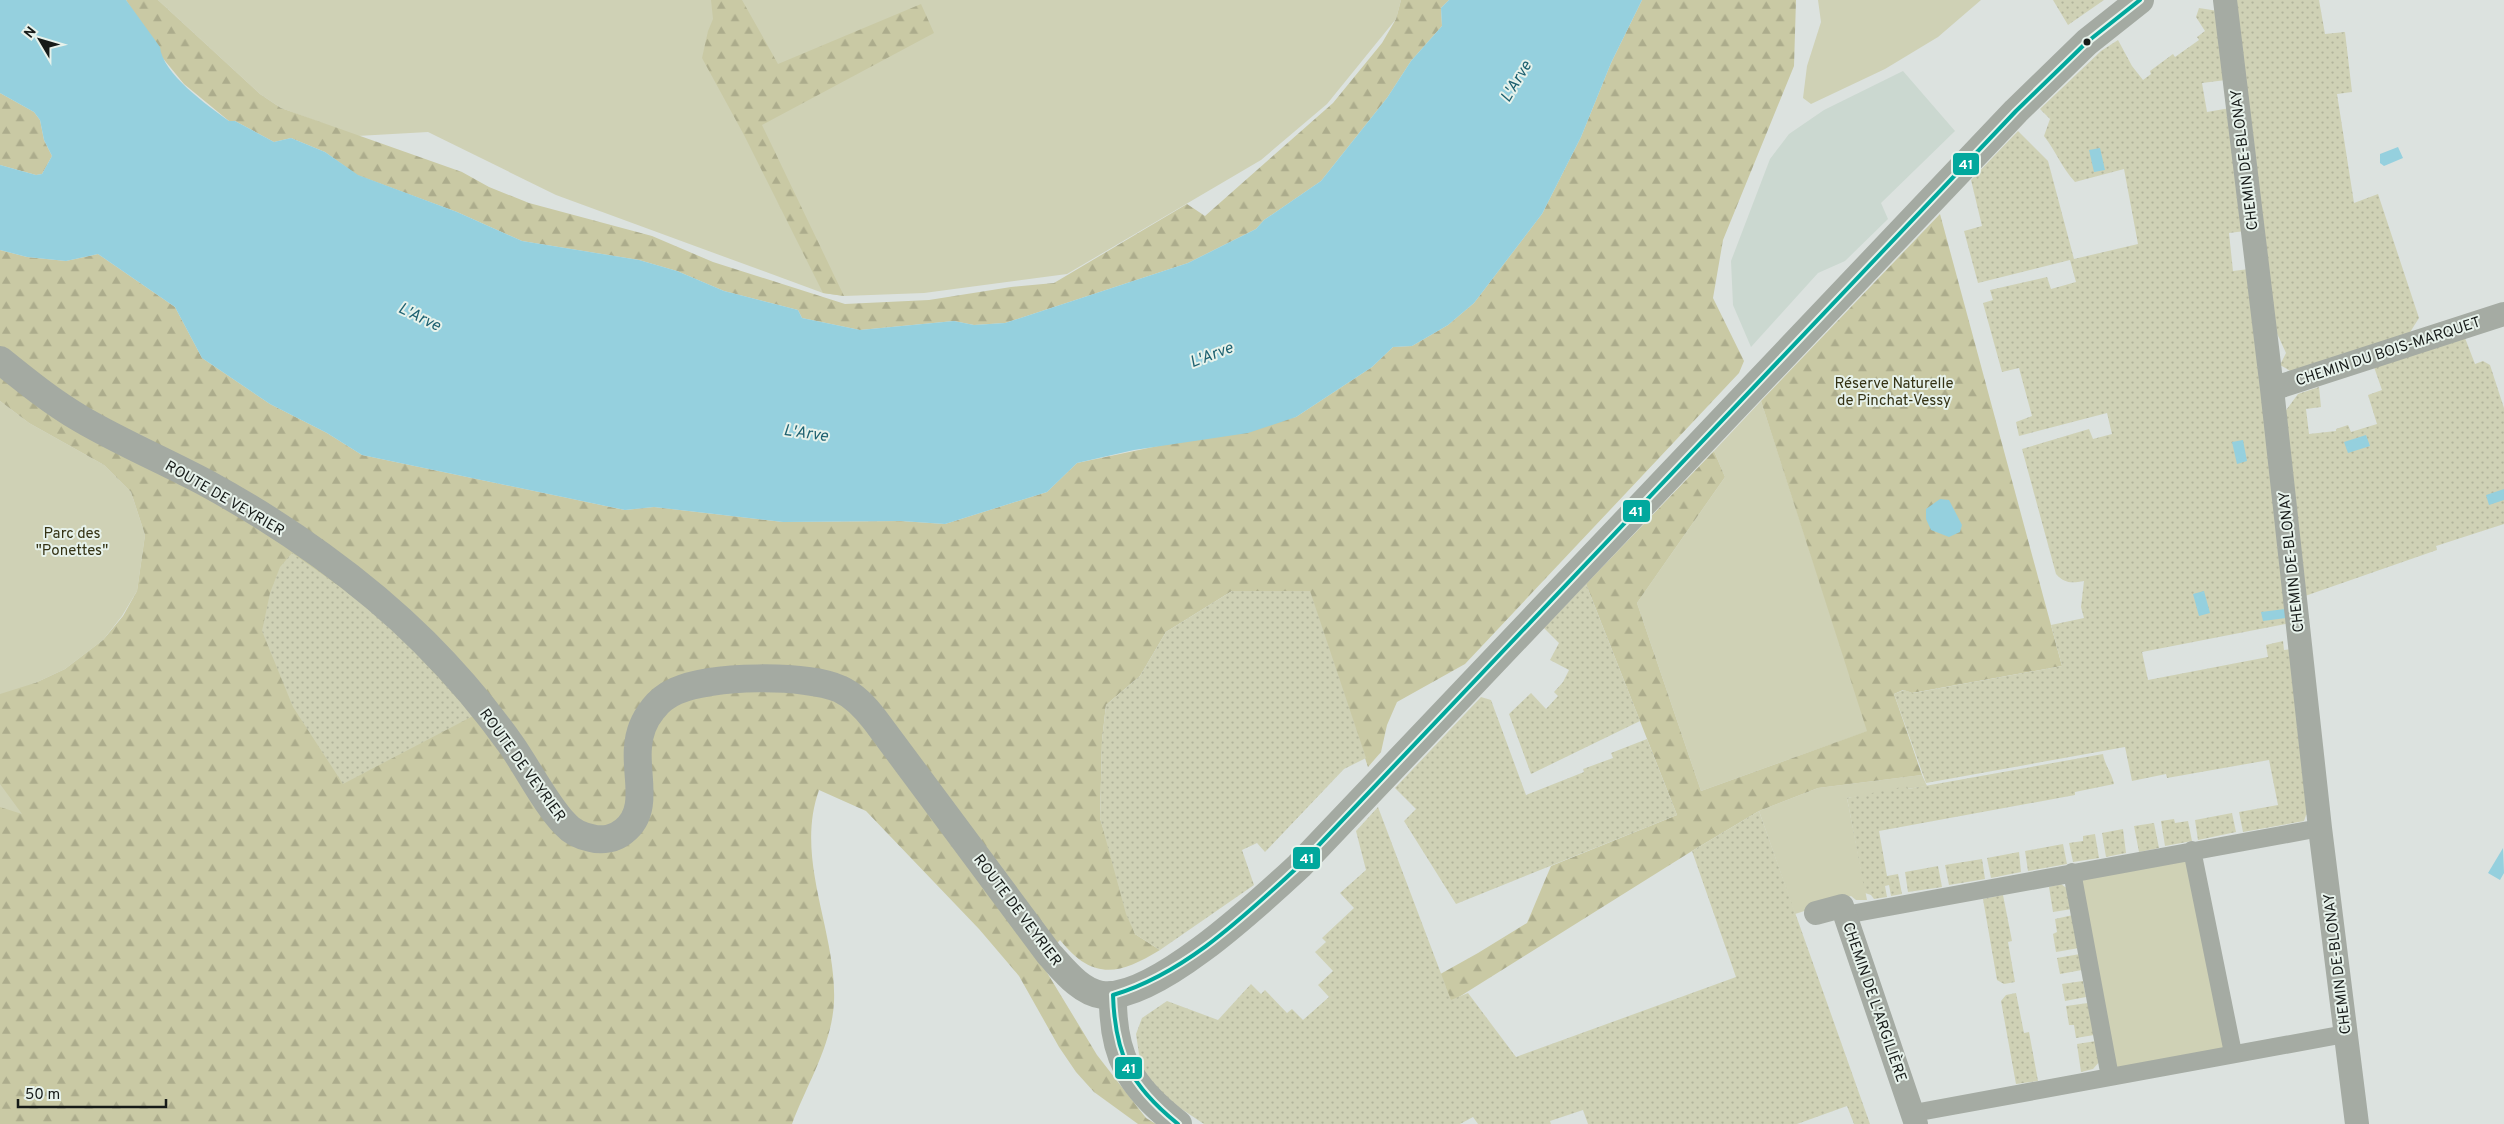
<svg xmlns="http://www.w3.org/2000/svg" width="2504" height="1124" font-family="Overpass,sans-serif">
	<style>
		.built { fill: #cbd8d0 }
		.green { fill: #cfd1b5 }
		.forest { fill: url(#forest-firs) }
		.garden { fill: url(#garden-dots) }
		.water { fill: #95d0de }
		.lines { fill: none; stroke-linecap: round; stroke-linejoin: round }
		.pedestrian { stroke: #a5aba3; stroke-width: 18 }
		.minor { stroke: #a5aba3; stroke-width: 24 }
		.tertiary { stroke: #a5aba3; stroke-width: 28 }
		.secondary { stroke: #a4aaa2; stroke-width: 28 }
		.bus-1-casing { stroke: #e7f2eb; stroke-width: 8 }
		.bus-1 { stroke: #01a89d; stroke-width: 4 }
		.bus-dot { fill: #161a18; stroke: #e7f2eb; stroke-width: 2 }
		.labels { text-anchor: middle; stroke-width: 4; stroke-linejoin: round; paint-order: stroke }
		.street-label { font-size: 15px; fill: #161a18; stroke: #e7f2eb }
		.park-label { font-size: 15px; fill: #343214; stroke: #e7f2eb }
		.water-label { font-size: 16px; font-style: italic; fill: #1e6170; stroke: #e7f2eb }
		.line-badge { stroke: #e7f2eb; stroke-width: 2 }
		.badge-label { font-size: 14px; text-anchor: middle; font-weight: bold; fill: #fff }
	</style>
	<defs>
		<pattern id="forest-firs" width="22" height="20" patternUnits="userSpaceOnUse" patternTransform="scale(1.25)"><rect width="22" height="20" fill="#c9c9a4"/><path d="M5 1l3.5 6h-7zM16 11l3.5 6h-7z" fill="#acac8c"/></pattern>
		<pattern id="garden-dots" width="8" height="8" patternUnits="userSpaceOnUse" patternTransform="scale(1.25)"><rect width="8" height="8" fill="#cfd1b5"/><path d="M2 2h.1M6 6h.1" fill="none" stroke="#b1b39b" stroke-width="1.8" stroke-linecap="round"/></pattern>
	</defs>
	<rect width="100%" height="100%" fill="#dce2df"/>
	<path class="built" d="M1903,71L1955,131L1881,203L1888,219L1845,261L1818,273L1751,347L1733,305L1731,261L1770,159L1789,134L1824,110Z"/>
	<path class="green" d="M158,0H1401L1396,19L1327,104L1261,160L1067,274L924,293L844,296L823,293L556,195L428,132L357,136L281,108L260,94Z
		M1818,0H1981L1938,37L1885,69L1811,104L1803,98L1807,66L1821,22Z
		M0,401L29,423L104,465L131,492L145,535L137,591L122,616L103,640L65,669L35,683L95,784L0,858Z
		M1761,401L1868,731L1701,791L1637,603L1725,477L1714,451Z
		M1922,775L1927,786L1847,798L1867,900H1856L1851,896L1795,914L1759,811L1818,788Z
		M2192,850L2233,1053L2102,1079L2065,873Z"/>
	<path class="forest" d="M126,0H158L260,94L281,108L462,172L489,187L529,203L652,236L713,262L845,304L929,300L1011,287L1054,283L1187,204L1205,216L1333,103L1382,43L1396,19L1401,0H1449L1441,8L1442,26L1411,61L1387,98L1321,181L1264,220L1256,229L1188,263L1005,323L974,325L954,321L860,330L802,318L798,310L724,291L677,271L639,260L522,241L457,212L357,175L325,152L291,138L274,142L235,121H229L184,84L161,56Z
		M711,0H742L778,64L921,4L934,33L762,125L844,296L823,293L744,135L702,58L708,31L713,19Z
		M1642,0H1796L1794,66L1723,240L1713,298L1744,361L1739,373L1465,664L1397,702L1387,725L1381,752L1368,767L1309,591H1232L1166,632L1140,676L1106,705L1102,740L1100,818L1135,934L1160,950C1119,975 1093,981 1060,940L1040,961L1097,1055L1146,1118L1156,1124H1138L1094,1092L1076,1072L1059,1047L1019,976L979,929L866,811L819,790C794,860 837,931 834,1002C832,1045 807,1084 792,1124H0V807L22,814L0,784V694L35,683L65,669L103,640L123,616L137,591L145,535L131,492L104,465L29,423L0,401V250L27,257L66,261L98,254L175,307L202,358L270,404L327,433L362,455L625,510L654,507L783,522L901,521L945,524L1047,492L1077,463L1296,417L1372,367L1393,347L1412,346L1448,325L1474,303L1542,214L1581,137L1611,63Z
		M0,93L34,112L40,120L44,140L52,156L42,174L36,175L0,165Z
		M1940,214L2062,666L1912,693L1903,690L1894,694L1922,775L1818,788L1759,811L1692,851L1269,1116L1254,1078L1478,953L1527,923L1551,866L1677,815L1586,584L1714,451L1725,477L1637,603L1701,791L1867,731L1761,401Z"/>
	<path class="garden" d="M2053,0H2104L2068,25Z
		M2236,0H2319L2325,34L2345,32L2352,92L2337,94L2354,203L2378,194L2419,318L2407,337L2294,373L2280,365L2286,353L2275,329Z
		M2199,8L2218,11L2226,80L2202,83L2207,112L2230,108L2245,231L2229,233L2233,271L2249,269L2290,623L2142,652L2148,680L2268,657L2266,645L2283,641L2284,650L2292,649L2312,812L2306,815L2304,821L2243,832L2239,812L2278,805L2269,760L2167,778L2166,774L2132,781L2125,747L1926,783L1894,694L1904,690L1913,693L2062,666L2051,625L2084,618L2081,607L2084,581C2072,583 2065,584 2056,574L2022,449L2089,429L2093,439L2112,434L2107,413L2019,436L2016,422L2032,416L2019,368L2002,372L1983,303L1993,300L1990,290L2047,277L2051,289L2076,282L2070,260L1978,283L1964,231L1982,226L1971,180L2018,131L2048,161L2074,259L2138,244L2124,169L2075,182C2061,167 2056,151 2044,136L2050,119L2040,109L2101,51L2118,40L2132,66L2143,80L2151,74L2150,71L2173,54L2175,57L2199,40L2197,37L2205,31L2196,17Z
		M2465,338L2475,364L2483,361L2490,365L2504,408V524L2436,546L2437,550L2305,596L2284,413L2298,394L2319,387L2321,407L2306,409L2309,434L2336,431V429L2348,425L2351,432L2377,424L2368,395L2382,390L2374,367Z
		M292,553L336,584L395,629L473,716L343,784L293,707L262,631L270,593L280,567Z
		M1586,584L1640,721L1531,774L1509,714L1531,693L1546,709L1558,696L1554,692L1563,682L1569,670L1550,660L1559,643L1544,628Z
		M1232,591H1310L1366,758L1344,769L1265,852L1257,843L1242,850L1254,885L1160,950L1135,934L1126,914L1100,818L1102,740L1106,705L1140,676L1166,632Z
		M1481,697L1491,700L1526,795L1584,772L1583,769L1613,758L1611,753L1647,739L1677,815L1456,904L1404,821L1416,809L1395,788Z
		M2103,754C2105,766 2112,773 2114,784L2075,792V795L1879,831L1887,876L1898,874L1902,894L1891,896L1889,885L1885,886L1887,897L1874,899L1871,895L1865,893L1847,798L1907,786L1908,789Z
		M1378,807L1451,1000L1468,993L1516,1057L1736,977L1692,851L1759,811L1870,1124H1854L1847,1106L1797,1124H1588L1583,1110L1550,1121L1551,1124H1478L1473,1117L1460,1124H1204L1162,1096L1142,1074L1136,1034L1142,1018L1167,1001L1218,1020L1251,984L1261,994L1265,990L1287,1013L1292,1009L1303,1020L1329,997L1318,985L1333,971L1315,952L1326,942L1322,938L1354,908L1340,893L1366,870L1356,831Z
		M2232,813L2236,832L2198,840L2195,820Z
		M2174,819L2175,823L2188,821L2192,841L2165,846L2161,821Z
		M2154,823L2159,848L2139,852L2134,826Z
		M2123,829L2126,853L2106,857L2102,833Z
		M2095,834L2099,858L2073,862L2069,843L2083,841V836Z
		M2063,844L2067,864L2028,871L2025,851Z
		M2019,852L2021,872L1991,878L1987,858Z
		M1982,859L1985,879L1949,885L1945,865Z
		M1938,866L1942,887L1908,892L1905,872Z
		M2061,884L2068,889L2072,909L2053,912L2049,887Z
		M2003,895L2012,941L2008,942L2015,982L2004,984L1997,980L1983,899Z
		M2073,915L2079,948L2056,952L2053,934L2057,932L2055,919Z
		M2080,954L2082,970L2060,974L2057,958Z
		M2083,981L2086,997L2065,1001L2062,984Z
		M2016,993L2024,1033L2029,1032L2038,1081L2016,1084L2001,1001L2006,995Z
		M2088,1003L2094,1035L2076,1038L2074,1025H2069L2066,1006Z
		M2096,1041L2100,1061L2093,1069L2081,1072L2077,1044Z"/>
	<path class="water" d="M0,0H126L160,47C162,73 208,106 229,121H235L274,142L291,138L325,152L358,175L457,212L522,241L639,260L677,271L724,291L798,310L802,318L860,330L954,321L974,325L1005,323L1188,263L1256,229L1264,220L1321,181L1387,98L1411,61L1442,26L1441,8L1449,0H1642L1611,63L1581,137L1542,214L1474,303L1448,325L1412,346L1393,347L1372,367L1296,417L1248,433L1134,450L1077,463L1047,492L945,524L901,521L783,522L654,507L625,510L362,455L327,433L270,404L202,358L175,307L98,254L66,261L27,257L0,250V165L36,175L42,174L52,156L44,140L40,120L34,112L0,93Z
		M2398,147L2403,158L2384,166L2380,163V154Z
		M2100,148L2105,170L2094,172L2089,150Z
		M2366,435L2370,446L2348,453L2344,442Z
		M2243,440L2247,461L2237,464L2232,442Z
		M2504,489V500L2489,505L2486,495Z
		M1940,499L1949,500L1962,525L1960,532L1949,537L1931,530L1926,519V509Z
		M2204,591L2210,613L2199,616L2193,594Z
		M2285,609L2286,618L2263,621L2261,612Z
		M2503,848L2504,873L2500,880L2488,873Z"/>
	<g class="lines">
		<path class="pedestrian" d="M2192,850L2233,1053
			M2072,872L2110,1077
			M1845,915L2320,828
			M1914,1113L2345,1034"/>
		<path class="minor" d="M2225,0L2272,389L2320,828L2357,1124
			M2272,389L2504,314
			M1816,913L1842,906L1916,1124"/>
		<path class="tertiary" d="M1113,995C1112,1056 1130,1087 1178,1124"/>
		<path class="secondary" d="M0,360C26,381 52,402 81,419C122,443 167,462 208,484C283,525 363,581 424,642C455,673 486,709 512,746C528,769 547,806 565,824C572,832 581,836 591,838C602,841 615,839 624,831C650,811 635,775 638,747C639,733 644,720 653,709C659,701 667,695 676,691C711,675 805,674 840,689C855,696 865,707 875,720L1049,954C1063,969 1080,992 1102,995C1155,1001 1261,901 1299,866L2016,111L2087,42L2140,0"/>
		<g class="bus-1-casing">
			<path id="bus-1" d="M1113,995C1186,973 1244,916 1299,866L2016,111L2087,42L2140,0
				M1113,995C1115,1056 1131,1086 1178,1124"/>
		</g>
		<use href="#bus-1" class="bus-1"/>
	</g>
	<circle class="bus-dot" cx="2087" cy="42" r="4.5"/>
	<g class="labels">
		<g class="street-label">
			<text transform="translate(2244 160) rotate(-97)" y="5">CHEMIN DE-BLONAY</text>
			<text transform="translate(2388 351) rotate(-18)" y="5">CHEMIN DU BOIS-MARQUET</text>
			<text transform="translate(225 498) rotate(30)" y="5">ROUTE DE VEYRIER</text>
			<text transform="translate(2291 562) rotate(-96)" y="5">CHEMIN DE-BLONAY</text>
			<text transform="translate(523 765) rotate(54)" y="5">ROUTE DE VEYRIER</text>
			<text transform="translate(1018 910) rotate(53)" y="5">ROUTE DE VEYRIER</text>
			<text transform="translate(2337 964) rotate(-97)" y="5">CHEMIN DE-BLONAY</text>
			<text transform="translate(1875 1002) rotate(71)" y="5">CHEMIN DE L'ARGILIÈRE</text>
		</g>
		<g class="park-label">
			<text x="1894" y="388">Réserve Naturelle<tspan x="1894" dy="17">de Pinchat-Vessy</tspan></text>
			<text x="72" y="538">Parc des<tspan x="72" dy="17">"Ponettes"</tspan></text>
		</g>
		<g class="water-label">
			<text transform="translate(1515 81) rotate(-59)" y="6">L'Arve</text>
			<text transform="translate(420 316) rotate(26)" y="6">L'Arve</text>
			<text transform="translate(1211 354) rotate(-21)" y="6">L'Arve</text>
			<text transform="translate(806 432) rotate(8)" y="6">L'Arve</text>
		</g>
	</g>
	<g class="line-badge">
		<rect x="1952" y="152" width="28" height="24" rx="5" fill="#01a89d"/>
		<rect x="1622" y="499" width="29" height="24" rx="5" fill="#01a89d"/>
		<rect x="1292" y="846" width="29" height="24" rx="5" fill="#01a89d"/>
		<rect x="1114" y="1056" width="29" height="24" rx="5" fill="#01a89d"/>
	</g>
	<g class="badge-label">
		<text x="1966" y="169">41</text>
		<text x="1636" y="516">41</text>
		<text x="1307" y="863">41</text>
		<text x="1129" y="1073">41</text>
	</g>
	<g transform="translate(40 40) rotate(308)" stroke="#e7f2eb" stroke-width="4" paint-order="stroke">
	<path d="M0-4L9 19L0 12L-9 19Z" fill="#161a18"/>
	<text y="-8" font-size="14" font-weight="bold" text-anchor="middle" fill="#161a18">N</text>
	</g>
	<path d="M18 1099v8h148v-8" fill="none" stroke="#161a18" stroke-width="2.5"/>
	<text x="25" y="1099" font-size="15" fill="#161a18" stroke="#e7f2eb" stroke-width="4" paint-order="stroke">50 m</text>
</svg>
